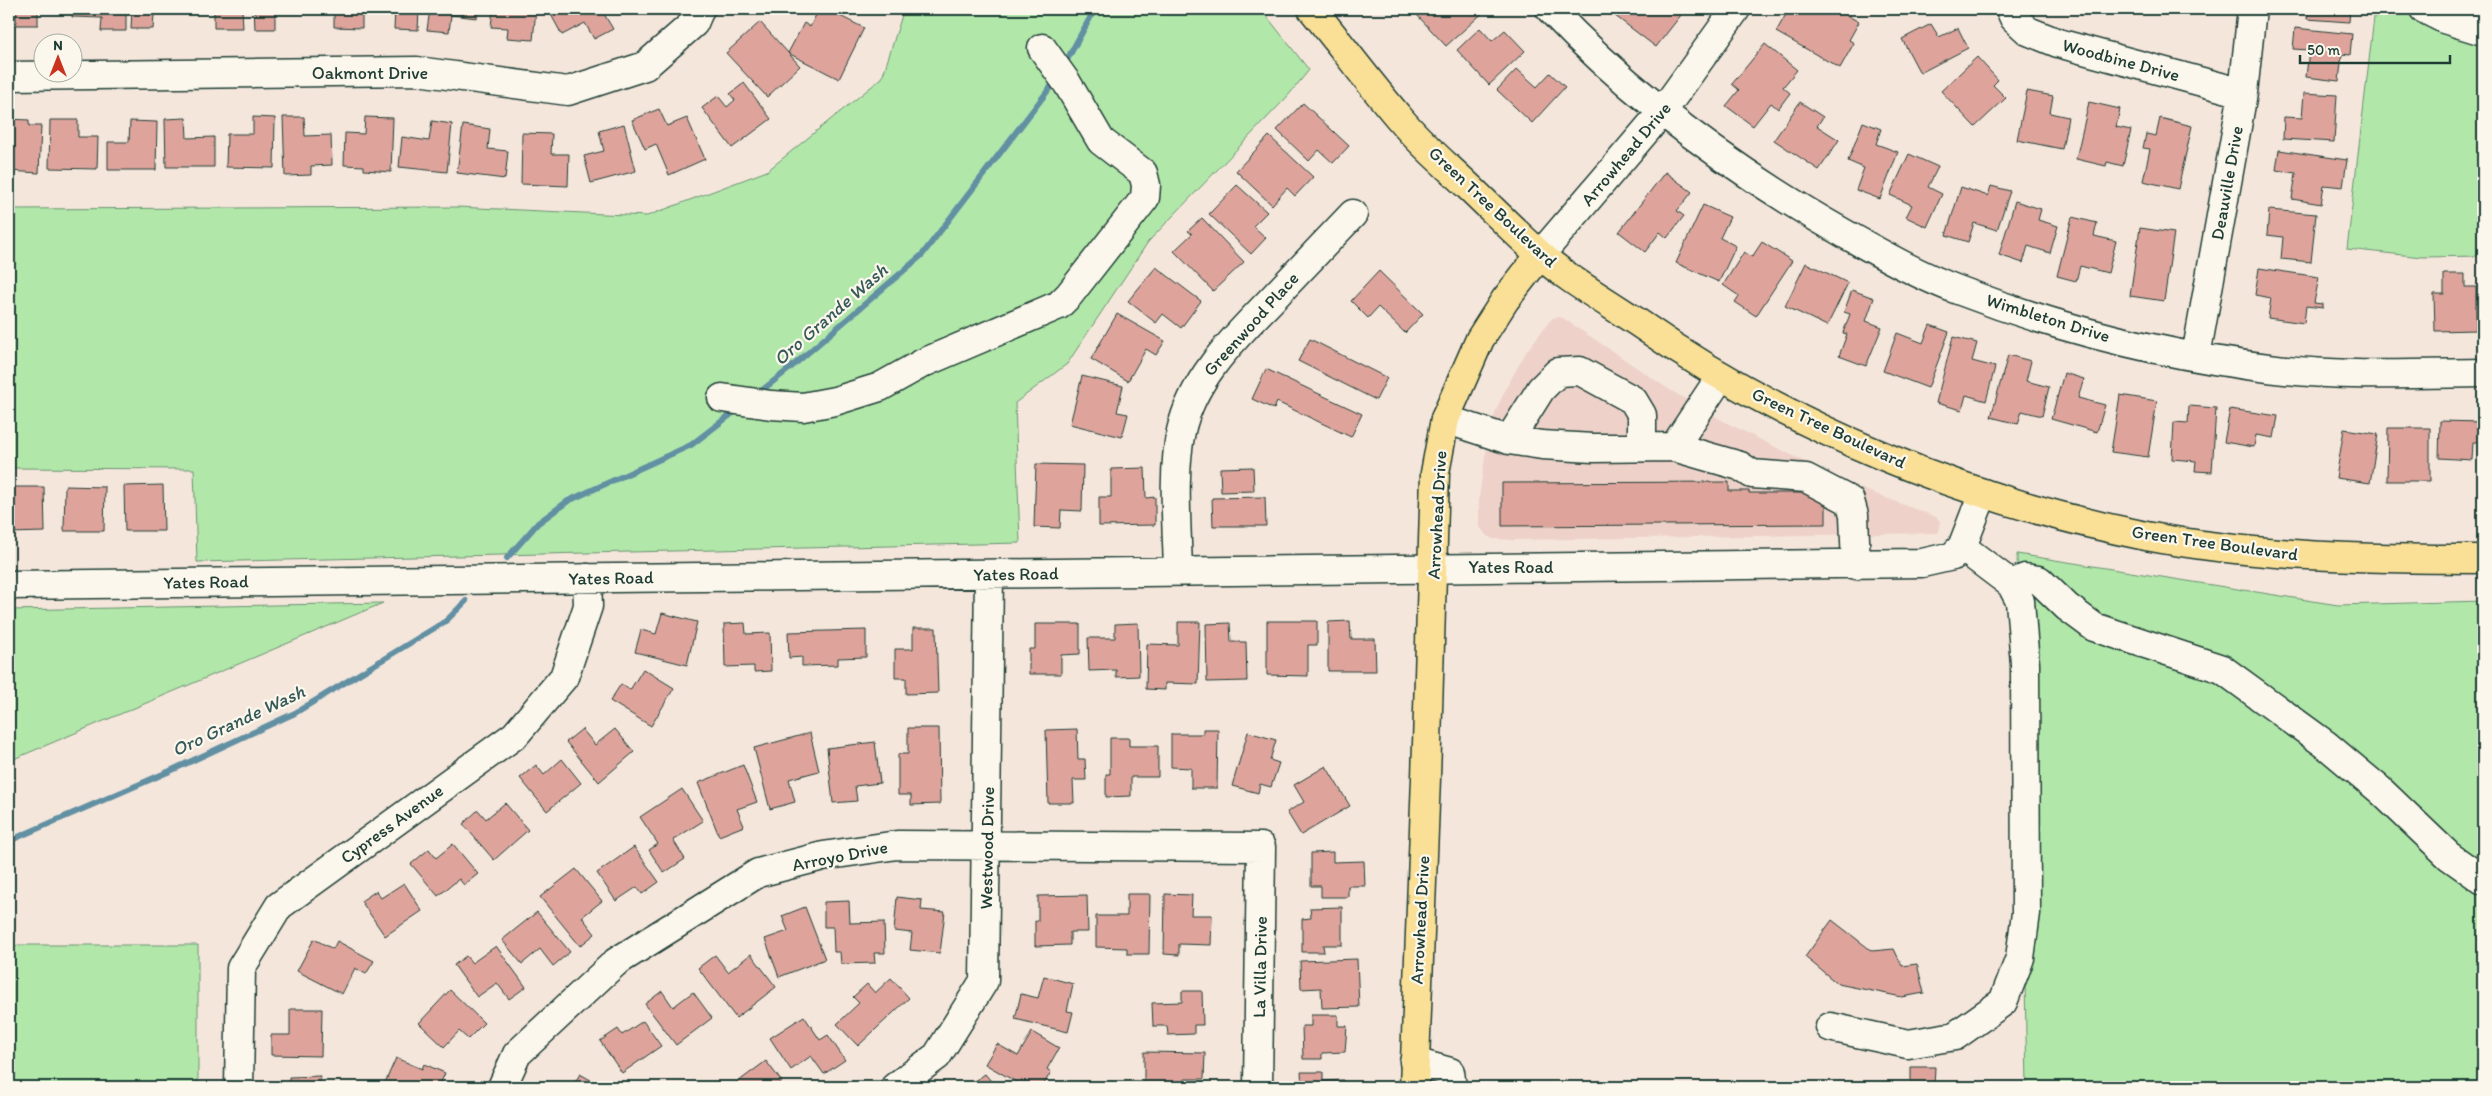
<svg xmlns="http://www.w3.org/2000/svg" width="2492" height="1096" font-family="Itim,sans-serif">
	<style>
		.built { fill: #eed2c9 }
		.green { fill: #b2e7aa; stroke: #68926f }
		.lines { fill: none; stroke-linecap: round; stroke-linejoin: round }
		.stream { stroke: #6290a3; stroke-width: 6 }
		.building { fill: #dea49c; stroke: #1f3d34 }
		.minor-casing { stroke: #1f3d34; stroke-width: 31 }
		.major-casing { stroke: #1f3d34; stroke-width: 31 }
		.minor { stroke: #fbf7ec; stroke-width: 28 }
		.major { stroke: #fadf96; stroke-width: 28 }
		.labels { text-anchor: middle; stroke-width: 4.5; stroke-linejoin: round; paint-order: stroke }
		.street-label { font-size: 18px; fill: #1f3d34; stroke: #fbf7ec }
		.water-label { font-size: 19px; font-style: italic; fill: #355959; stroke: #fbf7ec }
	</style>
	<rect width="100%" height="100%" fill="#f5e6dc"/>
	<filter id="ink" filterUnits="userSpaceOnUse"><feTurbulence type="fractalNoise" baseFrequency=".02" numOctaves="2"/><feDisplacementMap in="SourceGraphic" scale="10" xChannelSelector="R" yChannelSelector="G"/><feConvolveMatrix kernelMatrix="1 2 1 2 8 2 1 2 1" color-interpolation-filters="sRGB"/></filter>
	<g filter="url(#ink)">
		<path class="built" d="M1558,317L1563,318L1670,390L1725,422L1852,485L1936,517L1940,521L1938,533L1512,540L1493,539L1487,536L1479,526V497L1485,457L1495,413L1506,388L1526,352L1552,318Z"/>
		<path class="green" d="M904,9H1261L1309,70L1287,97L1148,242L1067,364L1015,403L1020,543L197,562L194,469L9,468V209L457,207L647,216L767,171L882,78Z
			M2375,9H2483V256L2422,257L2347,249Z
			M2017,554L2338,605L2483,601V1087H2027Z
			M383,603L9,761V610Z
			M18,945H198V1087H9V948Z"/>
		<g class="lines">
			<path class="stream" d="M1063,67L1095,9
				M756,395L789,369L922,255L1056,80
				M507,558L538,523L568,501L691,445L738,409
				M9,841L170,771L295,713L446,621L466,601"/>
		</g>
		<path class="building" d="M16,9H63H38V25H16Z
			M72,9H126V31H101L102,18L72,17Z
			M132,9H184V14H154L153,29H131Z
			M194,9H242L243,28H214V11H194Z
			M254,9H275V29H255Z
			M315,9H362V28L334,27V10Z
			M395,9H419L418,30L394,29Z
			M430,9H478L477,18L451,15L449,32L427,30Z
			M493,9H536L533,40L507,38L508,28L491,27Z
			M548,9H601L613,29L594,39L585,23L562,35Z
			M819,9H826L864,28L839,79L788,53L804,23L810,27Z
			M1423,9H1485L1486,10L1446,46L1417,15Z
			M1606,9H1673L1681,15L1656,47Z
			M1789,9H1796L1803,13L1805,9H1836L1859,22L1849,40L1854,43L1840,68L1776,32Z
			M2157,9H2189V14L2157,13Z
			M2308,9H2350L2349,22L2307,19Z
			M760,22L800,66L767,97L726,53Z
			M1931,24L1939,37L1958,28L1968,48L1920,73L1902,39Z
			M1480,28L1492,41L1505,30L1525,51L1489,85L1457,50Z
			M2295,28L2352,34L2350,55L2342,54L2339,81L2306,77L2309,50L2293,49Z
			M1765,44L1797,70L1783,87L1790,93L1778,109L1771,103L1753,126L1726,106L1739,90L1732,84Z
			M1977,57L1998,80L1993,85L2006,98L1975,127L1941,91Z
			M1517,69L1537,87L1550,73L1565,87L1532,123L1497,90Z
			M744,83L771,119L732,148L702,108L718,96L727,107L735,100L730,94Z
			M2027,91L2053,96L2050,113L2068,117L2062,149L2017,140Z
			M2304,93L2337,95L2334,142L2283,139L2284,117L2302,118Z
			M1800,102L1823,117L1817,126L1839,140L1819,170L1774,140Z
			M2089,102L2120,109L2116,127L2131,130L2123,166L2107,162L2106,166L2076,159Z
			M1303,103L1349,146L1333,163L1319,150L1309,161L1277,130Z
			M659,109L667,126L687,118L705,159L669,175L656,144L645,149L632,120Z
			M253,117L275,118L274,168L226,167L227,134H253Z
			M283,117H304L305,136L331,135L332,165L311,166V175L285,176Z
			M365,117L393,118L391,172L364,170V166L344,165L345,133L364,134Z
			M186,118L187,138L214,137V167H166L165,119Z
			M2160,118L2192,126L2178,189L2143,181L2150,149L2143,148L2146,134L2156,136Z
			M9,119L29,120V126H41L39,173L9,171Z
			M50,120H78V137H98L97,169L49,168Z
			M130,121L157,122L156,170H108V142H129Z
			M432,121L452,124L447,172L399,167L402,137L429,141Z
			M1863,122L1881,129L1876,144L1898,152L1880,199L1856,190L1864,168L1848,161Z
			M624,124L636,171L591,183L584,156L604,151L599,131Z
			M463,125L490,129L488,149L508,151L505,179L457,173Z
			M522,133L552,134L551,154H569L568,186L521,184Z
			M1269,136L1313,177L1295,196L1287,188L1272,205L1236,171Z
			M2279,150L2347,160L2343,187L2324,185L2321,204L2292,199L2296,173L2276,170Z
			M1909,154L1938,167L1928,187L1942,194L1927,227L1906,217L1912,205L1890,195Z
			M1665,172L1692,192L1677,211L1684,216L1667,238L1660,232L1645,252L1619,232Z
			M1237,185L1267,212L1253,226L1266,238L1251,254L1209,214Z
			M1991,186L2010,191L1997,230L1974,223L1968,242L1946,235L1961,187L1988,196Z
			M2015,201L2041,209L2038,220L2058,226L2050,253L2028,246L2023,263L1999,255Z
			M1703,205L1730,217L1720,238L1736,246L1719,282L1676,263Z
			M2269,210L2316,214L2311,262L2281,259L2283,237L2267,235Z
			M2072,217L2097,223L2094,236L2116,241L2108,273L2080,266L2076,281L2057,276Z
			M1202,218L1244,262L1213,291L1174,251L1192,234L1188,231Z
			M2140,228L2174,233L2164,301L2130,296Z
			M1762,242L1792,261L1756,316L1735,302L1739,296L1723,285L1744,252L1752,257Z
			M1806,263L1848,283L1827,326L1785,306Z
			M1156,267L1201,301L1181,328L1163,314L1156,323L1128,301Z
			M2259,268L2319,277L2314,303L2323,304V308L2306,306L2304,323L2268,318L2271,298L2255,295Z
			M1379,271L1423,314L1405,333L1378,307L1368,318L1351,301Z
			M2444,274H2465V287H2476V330L2435,331L2434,294H2444Z
			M1852,290L1874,298L1866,321L1882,327L1866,366L1839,356L1847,334L1843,333L1850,314L1844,312Z
			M1117,314L1165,341L1156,355L1146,349L1128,381L1091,359Z
			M1930,325L1949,332L1928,388L1883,371L1897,333L1923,343Z
			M1953,337L1977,343L1972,361L1995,367L1986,401L1966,395L1962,410L1936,403Z
			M1310,339L1387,378L1376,400L1298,361Z
			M2008,355L2031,361L2026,381L2049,387L2042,416L2022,411L2018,424L1991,417Z
			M1266,369L1362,414L1351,437L1277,402L1274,409L1252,399Z
			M2064,373L2084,379L2078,398L2105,405L2097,432L2051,419Z
			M1082,376L1123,386L1117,412L1128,414L1122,437L1070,424Z
			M2120,395L2157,401L2148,457L2111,452Z
			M2189,406L2216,408L2212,472L2195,471L2196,461L2172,459L2174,422L2188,423Z
			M2230,409L2278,416L2274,438L2256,435L2254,447L2224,442Z
			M2440,421L2482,422L2481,442H2473L2472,460L2439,458Z
			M2388,428H2430V481H2387Z
			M2344,429L2378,434L2370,483L2336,478Z
			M1036,464L1083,465L1082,511L1061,510L1060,528L1034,527Z
			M1253,467L1254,491L1221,492L1220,468Z
			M1145,468L1146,498L1155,497V525L1099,526V497H1111V469Z
			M1729,482V491H1749V493H1826V524L1502,526V483Z
			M163,485L164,531H125L124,486Z
			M65,486L105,487L104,531H64Z
			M9,487H44L45,532L9,533Z
			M1265,497L1266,526H1213L1212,498Z
			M662,613L697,622L687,665L635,652L641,630L656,634Z
			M1267,621H1317V645H1308V676L1267,675Z
			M1350,621L1351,639H1375L1376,671H1328V622Z
			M1178,622H1200L1198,684L1165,683V690L1146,689L1147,644L1178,645Z
			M745,623L746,634L770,633L771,671L754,672V666L725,667L724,624Z
			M1138,623L1139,676L1116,677V670L1089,671L1088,638H1115V624Z
			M1230,623L1231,642H1246L1247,681L1207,682L1206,624Z
			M1035,624H1080V654L1061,655V674H1029V649H1035Z
			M913,628H936L938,693L906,694V678H895V649H913Z
			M866,630V657L838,658V665L802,666V657L789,658L788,632Z
			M643,669L674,688L651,726L610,701L621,684L630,690Z
			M908,728H939L940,804L911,805V795H898V754H908Z
			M582,729L595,745L615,729L634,752L599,782L566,742Z
			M1077,729L1078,759H1085L1086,780H1073L1074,803H1048L1046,730Z
			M1203,729H1218L1217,788H1191V768L1171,767V734H1203Z
			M1248,732L1276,740L1270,760L1279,763L1271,787L1260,784L1258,793L1232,786Z
			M810,733L819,771L789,779L795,802L770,809L754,748Z
			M1110,738H1129V746H1158V777H1131V796L1106,797V774H1110Z
			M875,742L880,783L855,786L857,801L833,803L827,748Z
			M562,759L581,783L547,811L520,778L536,765L544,775Z
			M743,765L757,802L737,809L744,826L719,836L698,783Z
			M1326,766L1350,806L1301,835L1287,812L1304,802L1294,785Z
			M682,789L703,821L673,840L685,859L664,873L649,850L658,844L640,817Z
			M505,803L528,830L494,860L463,824L478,810L486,819Z
			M453,844L478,874L464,885L459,879L438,896L411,864L429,849L436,858Z
			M634,847L659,882L642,894L637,887L616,901L597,873Z
			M1333,852V862L1364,861L1365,886H1348V897H1321V886H1311V853Z
			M576,869L602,901L582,917L595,934L580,946L540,897Z
			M404,883L422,911L385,936L361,901L376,891L381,898Z
			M1127,894H1150L1149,954H1127V948L1096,947V916H1127Z
			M1165,894L1192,895L1191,915H1212L1211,945L1179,944V955L1164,954Z
			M1087,895L1088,932H1070V945L1035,946V921H1038V896Z
			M897,897L922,900L921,910L945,912L940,953L910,950L912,933L894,931Z
			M849,901L850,923L884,922L885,953H874L875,963L841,964L840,952H834L833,927H824V902Z
			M805,907L825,959L779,977L765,939L788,931L782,916Z
			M1342,907V945H1323L1324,952H1302V919L1311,918L1310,908Z
			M537,912L570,952L553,966L540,949L522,964L502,940Z
			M1832,920L1872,951L1894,949L1902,966L1917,964L1924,993L1902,997L1838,984L1805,957Z
			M314,939L333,949L337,941L374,961L366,974L355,968L342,994L297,971Z
			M496,946L526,987L509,999L497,983L477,997L454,965L466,956L472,963Z
			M751,954L776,987L736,1018L698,968L715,955L728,972Z
			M1357,959L1359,1007L1322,1008L1321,988L1301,989L1300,961Z
			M1044,976L1073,984L1067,1011L1073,1012L1068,1032L1015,1019L1021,994L1038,998Z
			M891,978L909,998L858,1046L837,1024L859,1003L853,997L867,984L875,993Z
			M450,990L484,1023L468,1039L459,1031L444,1047L419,1023Z
			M662,991L673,1007L693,992L712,1018L676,1045L645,1004Z
			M1182,991H1202L1203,1025H1194V1034L1168,1035L1167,1026H1153L1152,1003L1182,1002Z
			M290,1009H322L321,1056L271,1055V1035H290Z
			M1311,1015H1338V1026H1347L1345,1052L1322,1053V1059H1303L1302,1026H1311Z
			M804,1016L820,1040L828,1035L845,1060L824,1074L811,1056L791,1070L770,1038Z
			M643,1021L661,1046L622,1073L600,1041L618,1029L622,1035Z
			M1032,1032L1059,1048L1047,1069L1051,1072L1042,1087H1025L985,1064L997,1044L1018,1056Z
			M1144,1052L1205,1053L1204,1079H1184V1087H1144Z
			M396,1058L422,1069L424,1064L445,1073L439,1087H383Z
			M766,1061L782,1082L775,1087H731Z
			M1911,1067H1935L1934,1087H1911Z
			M1301,1072H1323V1081L1343,1080V1087H1302Z
			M580,1074L603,1087H572Z
			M985,1074L996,1087H967Z
			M320,1076V1087H289V1077Z"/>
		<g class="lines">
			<g class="minor-casing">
				<path id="minor" d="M1550,9C1635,99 1739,174 1847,235C1883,255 1920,276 1958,290C2059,329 2168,356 2276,369C2344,377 2414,374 2483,373
					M2010,9L2014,18L2028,31L2058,43L2243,93
					M2424,9L2444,19L2483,31
					M9,76L417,71L568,91L645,66L694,23L700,9
					M1540,255L1662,112L1736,9
					M2196,356L2243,93L2252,9
					M722,398L771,405L803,407L835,401L880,387L923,363L1059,305L1069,295L1145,198L1146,185L1143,173L1101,141L1067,83L1042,48
					M1445,419L1509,440L1542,445L1593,448L1674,447L1740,466L1752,474L1806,478L1850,501L1854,515L1856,565
					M1509,440L1541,389L1558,372L1580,371L1633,400L1642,415V447
					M1674,447L1721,376
					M1178,571C1177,528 1172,472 1181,431C1193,376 1238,335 1275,296C1301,269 1327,241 1353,214
					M2011,584L2025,578L2039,580L2067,607L2094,627L2222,669L2325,744L2380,790L2449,856L2483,880
					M9,585L1922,563L1953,556L1962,547L1983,493
					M1830,1027L1908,1044L1955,1036L2003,1002L2020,958L2026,913L2025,664L2020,601L2011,584L1962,547
					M1414,1062L1450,1072L1452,1087
					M239,1087L241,968L279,906L515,735L564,677L588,606L587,578
					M502,1087L517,1054L616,962L758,873L823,856L897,845L1261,847L1258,1087
					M895,1087L937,1056L984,981L989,574"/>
			</g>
			<g class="major-casing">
				<path id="major" d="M1312,9C1342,46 1370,84 1401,120C1421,144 1446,165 1469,187C1491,208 1514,231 1537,252C1564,277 1606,301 1637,322C1787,427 1966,500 2146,536C2257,557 2371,559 2483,559
					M1414,1087L1426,778L1435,473L1445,419L1480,339L1505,300L1540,255"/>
			</g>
			<use href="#minor" class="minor"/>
			<use href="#major" class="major"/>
		</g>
	</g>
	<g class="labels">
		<g class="street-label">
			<text transform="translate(2121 60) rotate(15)" y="6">Woodbine Drive</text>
			<text x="370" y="79">Oakmont Drive</text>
			<text transform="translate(1626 154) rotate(-50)" y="6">Arrowhead Drive</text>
			<text transform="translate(2227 183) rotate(-80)" y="6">Deauville Drive</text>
			<text transform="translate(1493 207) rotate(43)" y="6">Green Tree Boulevard</text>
			<text transform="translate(2048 318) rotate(17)" y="6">Wimbleton Drive</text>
			<text transform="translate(1251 324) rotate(-48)" y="6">Greenwood Place</text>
			<text transform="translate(1829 428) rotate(25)" y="6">Green Tree Boulevard</text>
			<text transform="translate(1437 515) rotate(-87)" y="6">Arrowhead Drive</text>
			<text transform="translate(2215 543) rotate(8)" y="6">Green Tree Boulevard</text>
			<text x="1511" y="573">Yates Road</text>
			<text transform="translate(1016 574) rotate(-1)" y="6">Yates Road</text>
			<text transform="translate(611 578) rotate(-1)" y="6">Yates Road</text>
			<text transform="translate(206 582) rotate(-1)" y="6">Yates Road</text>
			<text transform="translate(392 824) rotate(-36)" y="6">Cypress Avenue</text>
			<text transform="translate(987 848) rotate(-89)" y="6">Westwood Drive</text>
			<text transform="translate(840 856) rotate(-11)" y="6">Arroyo Drive</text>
			<text transform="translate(1420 920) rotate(-87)" y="6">Arrowhead Drive</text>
			<text transform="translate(1260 967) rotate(-89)" y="6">La Villa Drive</text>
		</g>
		<g class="water-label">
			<text transform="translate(830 314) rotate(-41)" y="7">Oro Grande Wash</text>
			<text transform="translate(238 720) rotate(-25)" y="7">Oro Grande Wash</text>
		</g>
	</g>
	<rect width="2492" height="1096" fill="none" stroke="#fbf7ec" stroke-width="30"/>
	<rect x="15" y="15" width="2462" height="1066" fill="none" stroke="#1f3d34" stroke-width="2" filter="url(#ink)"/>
	<g transform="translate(58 58)"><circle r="24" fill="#fbf7ec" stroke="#a3ada2"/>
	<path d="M0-4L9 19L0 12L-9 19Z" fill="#c8321e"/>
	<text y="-8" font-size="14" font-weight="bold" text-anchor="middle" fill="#1f3d34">N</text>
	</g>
	<path d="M2300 55v8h150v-8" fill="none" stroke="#1f3d34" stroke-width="2.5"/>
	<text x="2307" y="55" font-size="15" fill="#1f3d34" stroke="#fbf7ec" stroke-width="4" paint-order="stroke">50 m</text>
</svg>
